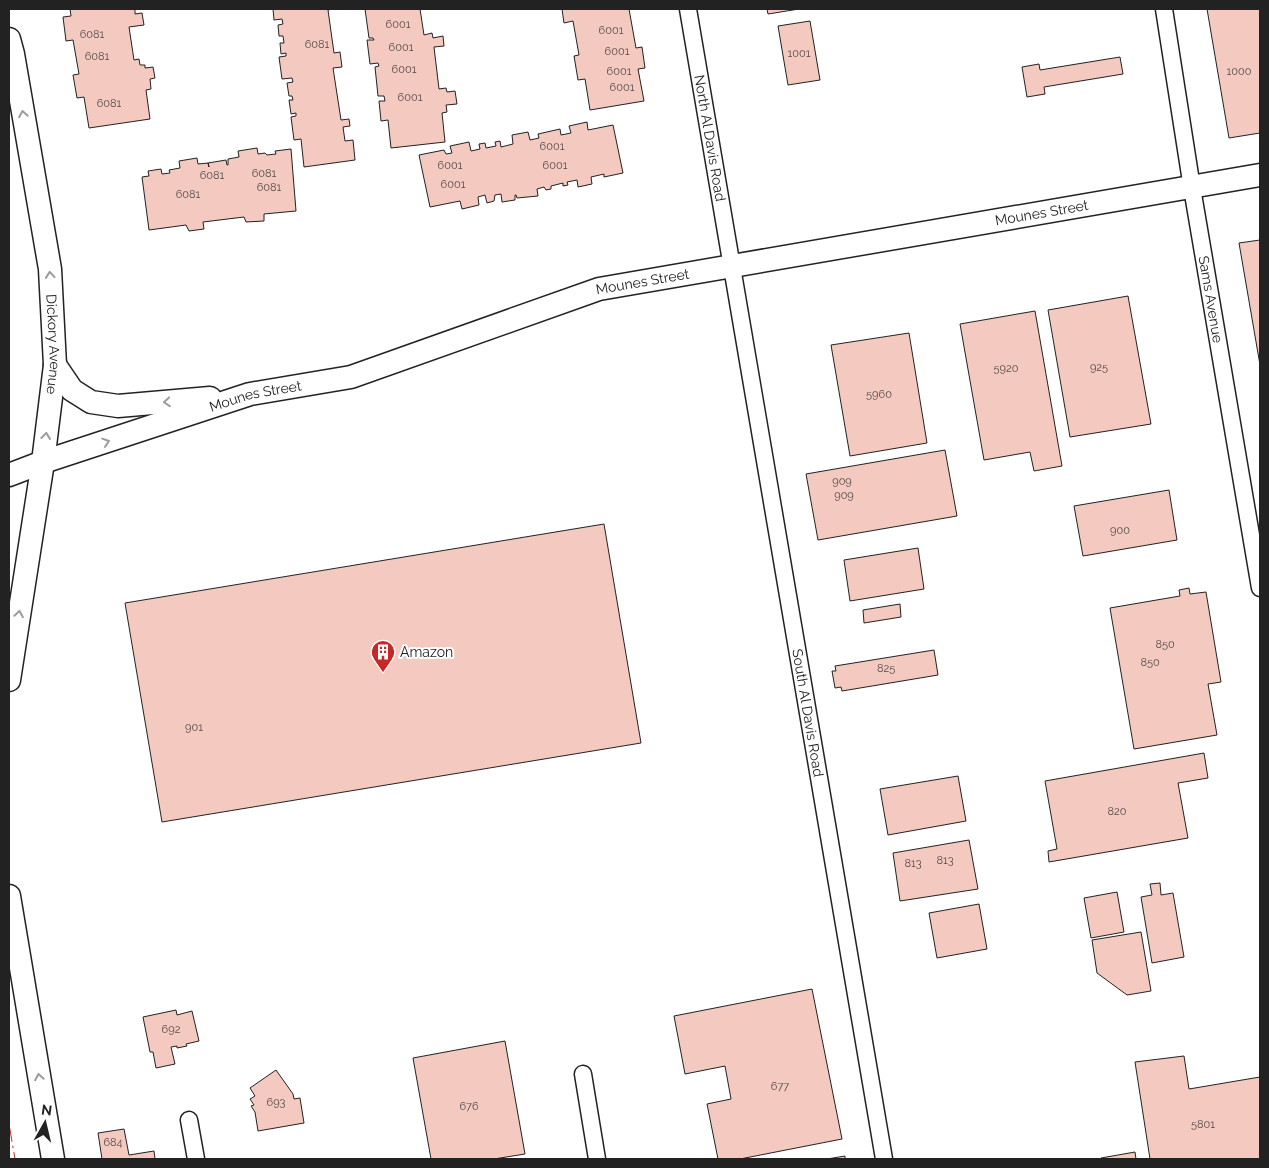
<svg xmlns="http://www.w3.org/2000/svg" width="1269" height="1168" font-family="Raleway,sans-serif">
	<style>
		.building { fill: #f3c9c0; stroke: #222 }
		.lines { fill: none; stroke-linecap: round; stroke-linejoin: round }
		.minor-casing { stroke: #222; stroke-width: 19 }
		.secondary-casing { stroke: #222; stroke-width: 25 }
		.minor { stroke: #fff; stroke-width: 16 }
		.secondary { stroke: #fff; stroke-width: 22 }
		.power { stroke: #c62828; stroke-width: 1; stroke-dasharray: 18 4 2.5 4; stroke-linecap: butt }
		.oneway { stroke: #9c9c9c }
		.labels { text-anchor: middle; stroke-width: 4; stroke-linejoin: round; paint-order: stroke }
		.number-label { font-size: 11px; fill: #564c4a }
		.street-label { font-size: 14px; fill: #222; stroke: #fff }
		.poi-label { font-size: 14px; fill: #222; stroke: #fff; text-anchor: start }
	</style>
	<rect width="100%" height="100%" fill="#fff"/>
	<path class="building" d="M70,9H135V14L142,13L144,25L129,27L134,60L139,59L140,65H145V68L153,67L155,78L150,79L151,89L146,90L150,119L89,128L84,97L77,98L73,75L79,74L73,40L66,41L63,17L71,16Z
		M273,9H333L328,10L334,53L340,52L342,67L333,68L341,120L349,119L350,126L343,127L345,141L353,140L355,160L304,167L301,139L294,140L291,117L296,116V113L291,114L289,100H293L292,96H289L287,83L293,82L292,78L282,79L279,57L286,56V53L281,54L280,43H284L283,36H279L278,25L283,24L282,19L274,20Z
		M365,9H420L424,35L432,33L433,38L443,36L444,46L434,47L439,89L446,88L447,92L455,91L457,104L446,105L447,112L442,113L445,142L391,148L388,120L381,121L379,101H385L384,96H378L375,67L379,66L378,63L370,64L367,40H374L373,38H369Z
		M562,9H629L636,48L642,47L645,68L638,69L644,101L590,110L585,79L578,80L574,56L579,55L573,21L564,23Z
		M767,9H799L768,14Z
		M1207,9H1260V133L1229,138Z
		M810,21L820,80L788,85L778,26Z
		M1120,57L1123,74L1044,87L1045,94L1027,97L1022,67L1039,64L1040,70Z
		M587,122L588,130L613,125L623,173L604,177V174L591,177L592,184L578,187L577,180L567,182L568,185L563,186V183L551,186V189L546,190L544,187L537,189L538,196L517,198L516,195H515V200L502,202L501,194L495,195L494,201L487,203L485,195L478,197L479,205L462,209L460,201L430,207L419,155L444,150L446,154L452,153L450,146L469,142L471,151L480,149L479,144L485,143L486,148L496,146L495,142L500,141L501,147L513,144L512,135L528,132L530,140L539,138L538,134L560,129L561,135L571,133L569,126Z
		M257,148L258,154L265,153L267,155L276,154L275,151L291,149L296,211L264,214V221L246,222L244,217L203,222L204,229L189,231L186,225L149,230L142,177L149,176L148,171L161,169L162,174L170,173L169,170L180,168L179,161L197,158L198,164L208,163L209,167L208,163L226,160L227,165H228V159L239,157L238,151Z
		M1260,240V365L1239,243Z
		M1128,296L1151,424L1070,437L1048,310Z
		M1035,311L1062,466L1034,471L1030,452L984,460L960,324Z
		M909,333L927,443L850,456L831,345Z
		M945,450L957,516L818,540L806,474Z
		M1169,490L1177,540L1083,556L1074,506Z
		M604,524L641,743L162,822L125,603Z
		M918,548L924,589L850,601L844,560Z
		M1189,588L1190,594L1206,592L1221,682L1208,684L1217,735L1134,749L1110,608L1180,596L1179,590Z
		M900,604L901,617L864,623L863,610Z
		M934,650L938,675L842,691L841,687L835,688L832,671H836L835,666Z
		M1204,753L1208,778L1178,783L1188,838L1049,862L1048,851L1057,849L1045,781Z
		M958,776L966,821L888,835L880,789Z
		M969,840L978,889L900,901L893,853Z
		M1160,883L1161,895L1173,893L1184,957L1152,963L1141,897L1152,895L1150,884Z
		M1117,892L1124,932L1091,938L1084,898Z
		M979,904L987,949L937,958L929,913Z
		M1141,932L1151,991L1127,995L1097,973L1092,940Z
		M812,989L842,1139L740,1159H718L707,1104L731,1099L725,1066L685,1074L674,1016Z
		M176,1010L177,1015L192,1011L199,1041L186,1044L187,1046L177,1048V1046L171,1047L175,1064L156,1068L153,1052H150L143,1017Z
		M505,1041L525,1154L494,1159H431L413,1058Z
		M1184,1056L1189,1089L1260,1077V1159H1150L1135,1062Z
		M276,1070L293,1094L294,1099L300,1098L304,1123L258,1131L255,1112L251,1106L254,1105L250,1099L255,1096L250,1088Z
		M124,1129L129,1155L154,1151L155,1159H102L98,1133Z
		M1135,1152L1136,1159H1101V1158Z
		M845,1156V1159H827Z"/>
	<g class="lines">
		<g class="minor-casing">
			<g id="minor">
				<path id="s1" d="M688,9L884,1159"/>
				<path id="s2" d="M1164,9L1192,188L1260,588"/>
				<path d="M583,1074L597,1159"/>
				<path d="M189,1120L196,1159"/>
			</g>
		</g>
		<g class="secondary-casing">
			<g id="secondary">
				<path id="s3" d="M9,39L13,54L50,269L55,365L43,462L9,680"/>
				<path d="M55,365L72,390L91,402L118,406L210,398"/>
				<path id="s4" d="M9,475L43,462L250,394L351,377L599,289L1260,175"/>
				<path d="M9,896L53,1159"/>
			</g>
		</g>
		<use href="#minor" class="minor"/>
		<use href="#secondary" class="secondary"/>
		<path class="power" d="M9,1124L15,1159"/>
	</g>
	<defs><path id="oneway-chevron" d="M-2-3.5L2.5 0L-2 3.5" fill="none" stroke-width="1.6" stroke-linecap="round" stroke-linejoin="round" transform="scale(1.25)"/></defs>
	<g class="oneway">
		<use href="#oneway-chevron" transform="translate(23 114) rotate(-100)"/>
		<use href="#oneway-chevron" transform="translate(50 275) rotate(-95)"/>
		<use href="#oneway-chevron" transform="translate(167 402) rotate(175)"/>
		<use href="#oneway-chevron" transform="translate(46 436) rotate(-83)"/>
		<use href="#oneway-chevron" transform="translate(106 442) rotate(-18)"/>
		<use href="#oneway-chevron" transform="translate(19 614) rotate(-81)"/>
		<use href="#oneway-chevron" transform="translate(39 1077) rotate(-100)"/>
	</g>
	<defs>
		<g id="building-pin" transform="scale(1.25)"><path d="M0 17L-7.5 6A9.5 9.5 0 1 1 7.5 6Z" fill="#c62828" stroke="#fff"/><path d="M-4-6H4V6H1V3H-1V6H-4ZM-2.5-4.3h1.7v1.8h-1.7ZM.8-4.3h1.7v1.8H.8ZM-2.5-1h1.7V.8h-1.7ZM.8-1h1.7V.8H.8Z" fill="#fff"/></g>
	</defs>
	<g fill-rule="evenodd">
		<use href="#building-pin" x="383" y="652"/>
	</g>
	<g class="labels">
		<g class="number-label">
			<text x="398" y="28">6001</text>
			<text x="611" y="34">6001</text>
			<text x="92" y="38">6081</text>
			<text x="317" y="48">6081</text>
			<text x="401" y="51">6001</text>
			<text x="617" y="55">6001</text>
			<text x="799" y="57">1001</text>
			<text x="97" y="60">6081</text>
			<text x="404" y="73">6001</text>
			<text x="619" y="75">6001</text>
			<text x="1239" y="75">1000</text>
			<text x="622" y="91">6001</text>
			<text x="410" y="101">6001</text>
			<text x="109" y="107">6081</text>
			<text x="552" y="150">6001</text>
			<text x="450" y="169">6001</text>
			<text x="555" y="169">6001</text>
			<text x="264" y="177">6081</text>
			<text x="212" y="179">6081</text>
			<text x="453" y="188">6001</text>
			<text x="269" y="191">6081</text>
			<text x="188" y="198">6081</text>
			<text x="1099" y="371">925</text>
			<text x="1006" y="372">5920</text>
			<text x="879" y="398">5960</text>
			<text x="842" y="485">909</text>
			<text x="844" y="499">909</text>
			<text x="1120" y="534">900</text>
			<text x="1165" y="648">850</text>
			<text x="1150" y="666">850</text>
			<text x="886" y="672">825</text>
			<text x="194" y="731">901</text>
			<text x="1117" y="815">820</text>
			<text x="945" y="864">813</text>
			<text x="913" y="867">813</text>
			<text x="171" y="1033">692</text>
			<text x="780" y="1090">677</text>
			<text x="276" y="1106">693</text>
			<text x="469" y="1110">676</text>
			<text x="1203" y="1128">5801</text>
			<text x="113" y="1146">684</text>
		</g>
		<g class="street-label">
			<text dy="5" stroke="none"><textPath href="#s1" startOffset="131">North Al Davis Road</textPath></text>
			<text dy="5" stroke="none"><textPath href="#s4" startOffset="1069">Mounes Street</textPath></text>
			<text dy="5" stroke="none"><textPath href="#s4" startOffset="664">Mounes Street</textPath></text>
			<text dy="5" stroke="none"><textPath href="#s2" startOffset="294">Sams Avenue</textPath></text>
			<text dy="5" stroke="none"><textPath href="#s3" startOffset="309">Dickory Avenue</textPath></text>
			<text dy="5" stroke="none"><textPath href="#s4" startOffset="259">Mounes Street</textPath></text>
			<text dy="5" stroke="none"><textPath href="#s1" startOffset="714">South Al Davis Road</textPath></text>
		</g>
		<g class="poi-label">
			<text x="400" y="657">Amazon</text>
		</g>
	</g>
	<rect width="1269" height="1168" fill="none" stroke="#222222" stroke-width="20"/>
	<g transform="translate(45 1123) rotate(8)" stroke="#ffffff" stroke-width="4" paint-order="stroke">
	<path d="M0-4L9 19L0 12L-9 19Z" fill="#222222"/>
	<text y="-8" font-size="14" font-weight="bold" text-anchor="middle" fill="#222222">N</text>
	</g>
</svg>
